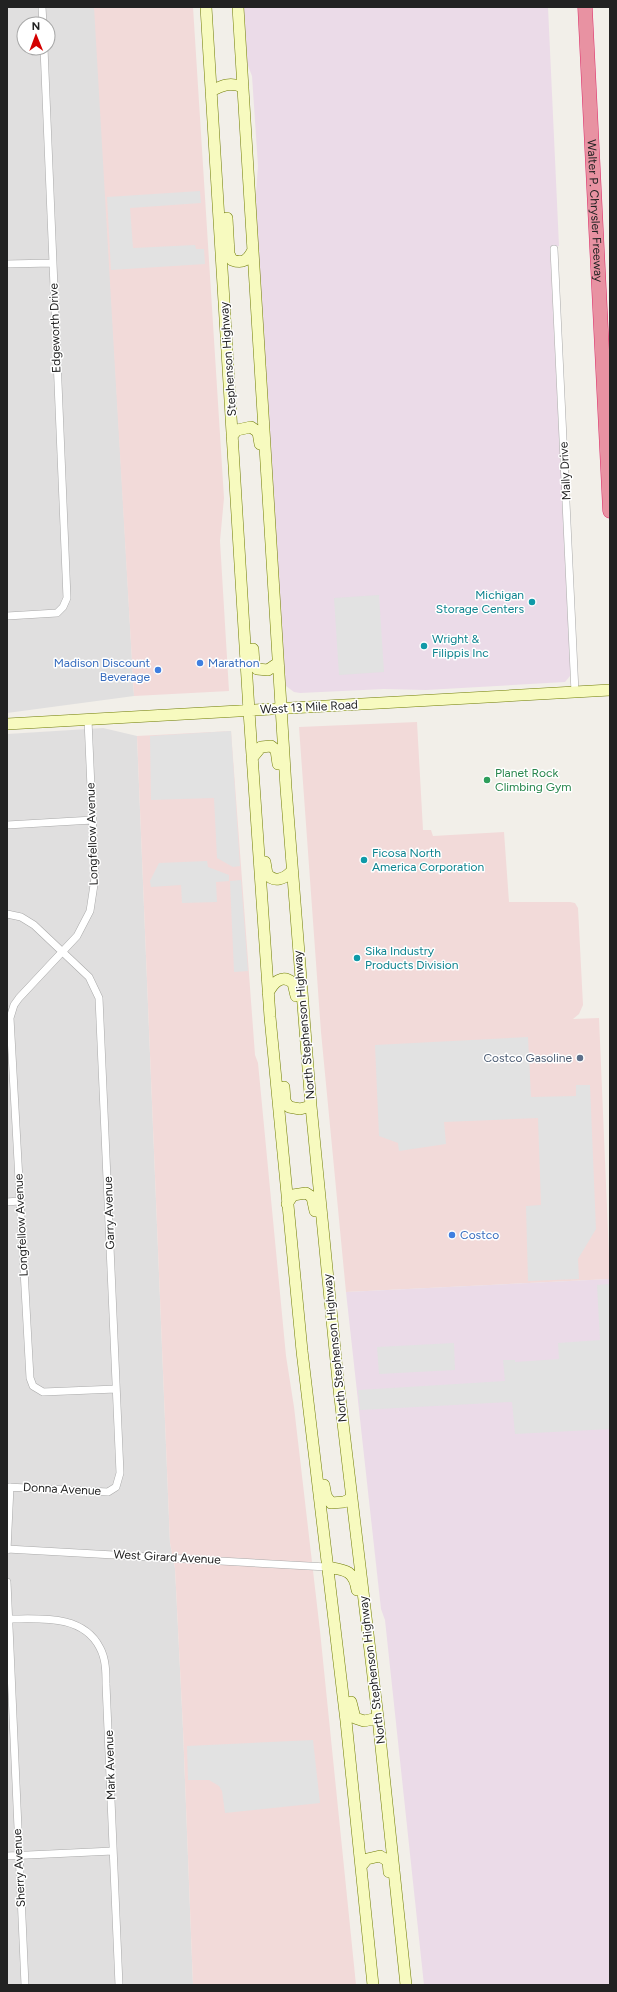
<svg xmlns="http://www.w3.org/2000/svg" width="617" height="1992" font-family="Figtree,sans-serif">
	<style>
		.residential { fill: #e0dfdf; fill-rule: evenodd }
		.commercial { fill: #f2dad9 }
		.industrial { fill: #ebdbe8 }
		.parking { fill: #e2e2e2 }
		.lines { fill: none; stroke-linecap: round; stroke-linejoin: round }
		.street-casing { stroke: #a9a9a9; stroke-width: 8 }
		.secondary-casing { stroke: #707d05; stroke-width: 12 }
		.highway-casing { stroke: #dc2a67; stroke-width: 15 }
		.street { stroke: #fff; stroke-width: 7 }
		.secondary { stroke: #f7fabf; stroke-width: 11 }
		.highway { stroke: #e892a2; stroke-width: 14 }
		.culture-dot { fill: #0f9aa8; stroke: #fff; stroke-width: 1.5 }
		.shop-dot { fill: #3f7fe0; stroke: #fff; stroke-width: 1.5 }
		.leisure-dot { fill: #2e9e5b; stroke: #fff; stroke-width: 1.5 }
		.service-dot { fill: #5c6f8a; stroke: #fff; stroke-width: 1.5 }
		.labels { text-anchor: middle; stroke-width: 3; stroke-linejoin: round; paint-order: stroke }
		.street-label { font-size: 12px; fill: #222; stroke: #fff }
		.culture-label { font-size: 12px; fill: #0d838f; stroke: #fff; text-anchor: start }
		.shop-label { font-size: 12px; fill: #366cbe; stroke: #fff; text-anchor: start }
		.leisure-label { font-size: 12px; fill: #27864d; stroke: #fff; text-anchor: start }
		.service-label { font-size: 12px; fill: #4e5e75; stroke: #fff; text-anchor: end }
	</style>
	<rect width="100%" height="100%" fill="#f2efe9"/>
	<path class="residential" d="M7,7H95L134,696L7,713ZM24,24H48V48H24Z
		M103,728L137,736L170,1543L175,1568L183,1729L193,1985H7V734Z"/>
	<path class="commercial" d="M94,7H193L224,498L220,541L229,691L134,696Z
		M417,722L423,830H431L433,836L504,832L509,902H570L575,903L578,908L583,1005L579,1014L573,1019L599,1018L610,1279L346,1292L321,1032L299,727Z
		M231,731L255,1055L258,1063L286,1356L294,1407L320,1631L356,1985H193L183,1729L175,1568L170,1543L137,736Z"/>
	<path class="industrial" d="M244,7H548L559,246L550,247L570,663V676L565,682L426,690L384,689L300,693L294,692L286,686L284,674L255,207L258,166L252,76L247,63Z
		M610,1279V1985H424L385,1620L381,1609L376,1564L346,1292Z"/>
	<path class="parking" d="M200,191L201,203L130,208L133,248L195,245L196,249H204L205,264L111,270L107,197Z
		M379,595L384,672L339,675L334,598Z
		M231,731L240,866L233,867L217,858L214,798L151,800L150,736Z
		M207,861L208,867L229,875V881L216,882L217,902L182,903L181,885L151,887L150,881L159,863Z
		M241,880L248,971L234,972L230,881Z
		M528,1037L531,1097L576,1096V1085H590L596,1229L578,1259L579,1279L528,1281L526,1206L541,1205L538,1118L444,1122L446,1144L399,1151L398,1143L379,1136L375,1045Z
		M610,1284V1429L515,1434L512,1402L360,1410L358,1390L505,1381L503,1360H515V1362L559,1359L558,1343L600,1340L597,1285Z
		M454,1343L455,1370L379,1374L377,1347Z
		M313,1740L320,1803L225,1813L222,1791L219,1786L209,1780H188L187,1746Z"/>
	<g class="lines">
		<g class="street-casing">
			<path id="street" d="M42,7L43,24
				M554,249L575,692
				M7,264L52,263
				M7,616L57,613L63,607L67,598L44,48
				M88,720L95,878L90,911L77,936L19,998L14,1005L10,1018L30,1378L33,1386L43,1392L116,1389
				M7,825L93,820
				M7,914L21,917L34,925L89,977L99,998L120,1473L116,1487L108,1492L7,1487
				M7,1202L19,1201
				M7,1549L327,1567
				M7,1550L10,1487
				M7,1582L25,1985
				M9,1619C40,1619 83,1614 100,1648C106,1659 106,1673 106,1684L119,1985
				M7,1856L113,1851"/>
		</g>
		<g class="secondary-casing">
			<path id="secondary" d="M206,7L249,711L270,1017L302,1351L346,1721L373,1985
				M238,7L286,788L311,1106L338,1381L378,1718L406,1985
				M211,91C223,85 230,82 243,87
				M227,218L229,254L232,260C243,264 248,260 253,250
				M232,436L237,430L251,427L258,432L260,444
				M253,649L254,665L257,669L268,670L278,663
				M7,724L610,690
				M252,758L261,747L271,746L276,750L278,764
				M265,862L267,874C274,883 284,879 291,872
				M268,993C273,983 282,973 293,983L296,996
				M284,1087L285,1101L289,1107L300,1109L311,1106
				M287,1204L293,1195L306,1193L312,1197L315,1211
				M324,1485L326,1496L331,1503L344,1502L352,1498
				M327,1567C345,1570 354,1570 357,1590
				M351,1702L355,1718L364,1721L378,1718
				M362,1865L367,1859L380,1856L388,1861L389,1872"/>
		</g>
		<g class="highway-casing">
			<g id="highway">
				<path id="s1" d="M585,7L610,511"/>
			</g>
		</g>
		<use href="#street" class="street"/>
		<use href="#secondary" class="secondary"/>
		<use href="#highway" class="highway"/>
	</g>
	<g class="culture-dot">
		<circle cx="532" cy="602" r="4"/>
		<circle cx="424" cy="646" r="4"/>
		<circle cx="364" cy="860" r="4"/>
		<circle cx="357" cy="958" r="4"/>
	</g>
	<g class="shop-dot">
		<circle cx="200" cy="663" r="4"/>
		<circle cx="158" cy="670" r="4"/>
		<circle cx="452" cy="1235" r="4"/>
	</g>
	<circle class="leisure-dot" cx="487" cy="780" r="4"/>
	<circle class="service-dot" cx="580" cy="1058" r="4"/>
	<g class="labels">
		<g class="street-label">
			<text dy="4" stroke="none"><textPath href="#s1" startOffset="204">Walter P. Chrysler Freeway</textPath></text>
			<text transform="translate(55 328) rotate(-92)" y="4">Edgeworth Drive</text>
			<text transform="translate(228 359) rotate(-94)" y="4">Stephenson Highway</text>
			<text transform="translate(565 471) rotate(-93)" y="4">Mally Drive</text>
			<text transform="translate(309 707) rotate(-3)" y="4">West 13 Mile Road</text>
			<text transform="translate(92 834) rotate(-92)" y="4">Longfellow Avenue</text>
			<text transform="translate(304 1025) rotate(-95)" y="4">North Stephenson Highway</text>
			<text transform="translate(109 1213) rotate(-92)" y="4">Garry Avenue</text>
			<text transform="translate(21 1225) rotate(-93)" y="4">Longfellow Avenue</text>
			<text transform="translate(335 1348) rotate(-96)" y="4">North Stephenson Highway</text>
			<text transform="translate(62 1489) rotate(3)" y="4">Donna Avenue</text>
			<text transform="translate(167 1557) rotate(3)" y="4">West Girard Avenue</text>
			<text transform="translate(372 1670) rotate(-97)" y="4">North Stephenson Highway</text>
			<text transform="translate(110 1765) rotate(-92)" y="4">Mark Avenue</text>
			<text transform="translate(19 1868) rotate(-93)" y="4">Sherry Avenue</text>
		</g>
		<g class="culture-label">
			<text x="524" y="599" text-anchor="end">Michigan<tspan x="524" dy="14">Storage Centers</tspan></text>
			<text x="432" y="643">Wright &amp;<tspan x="432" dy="14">Filippis Inc</tspan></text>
			<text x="372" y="857">Ficosa North<tspan x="372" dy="14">America Corporation</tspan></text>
			<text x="365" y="955">Sika Industry<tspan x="365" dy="14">Products Division</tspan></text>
		</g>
		<g class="shop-label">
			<text x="150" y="667" text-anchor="end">Madison Discount<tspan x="150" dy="14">Beverage</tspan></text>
			<text x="208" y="667">Marathon</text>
			<text x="460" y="1239">Costco</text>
		</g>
		<g class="leisure-label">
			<text x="495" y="777">Planet Rock<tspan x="495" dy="14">Climbing Gym</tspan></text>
		</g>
		<g class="service-label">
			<text x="572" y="1062">Costco Gasoline</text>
		</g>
	</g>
	<rect width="617" height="1992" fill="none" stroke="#222222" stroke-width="16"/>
	<g transform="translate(36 36) rotate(359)"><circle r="19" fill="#ffffff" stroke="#a7a7a7"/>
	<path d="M0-3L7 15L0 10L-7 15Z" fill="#d40000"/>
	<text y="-6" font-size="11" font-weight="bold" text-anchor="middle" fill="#222222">N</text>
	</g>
</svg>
